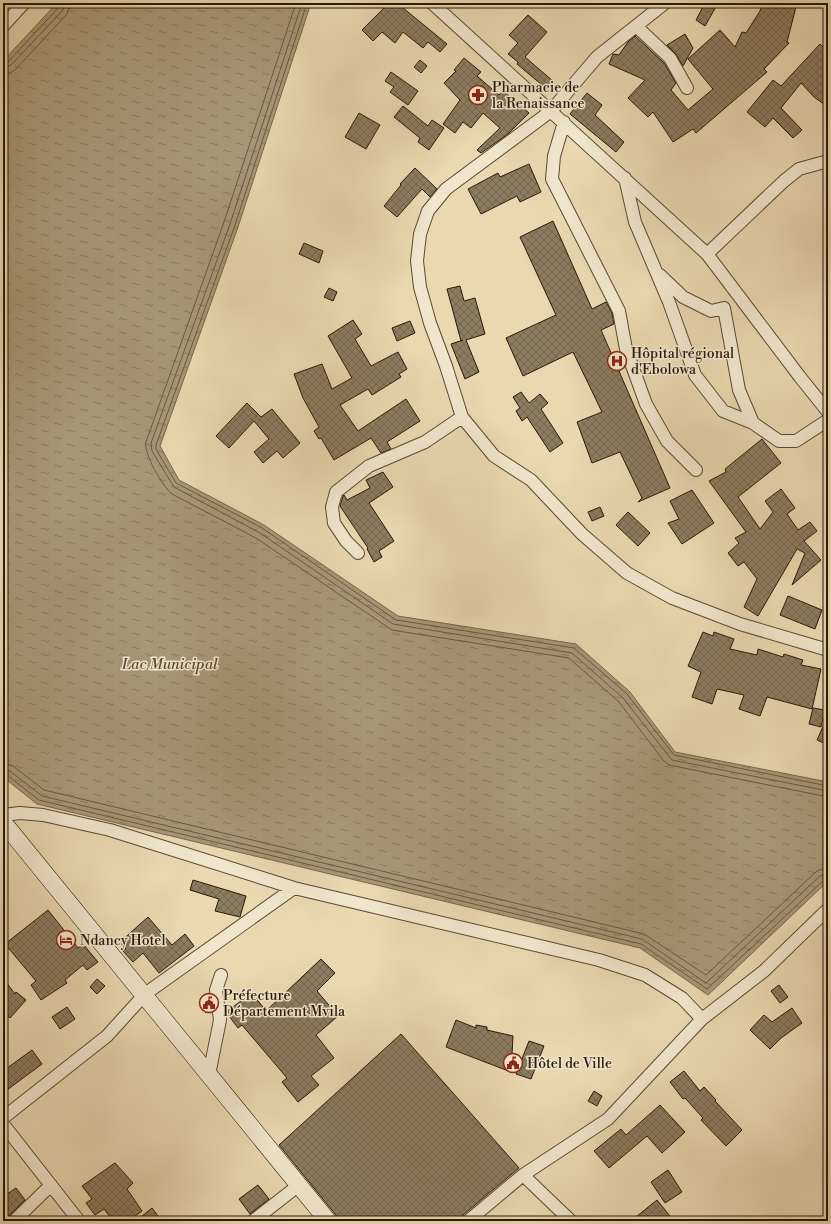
<svg xmlns="http://www.w3.org/2000/svg" width="831" height="1224" font-family="'Libre Bodoni',serif">
	<style>
		.water { fill: url(#water-ripples); stroke: #74654b }
		.lines { fill: none; stroke-linecap: round; stroke-linejoin: round }
		.shore { stroke: #675840; stroke-width: 1 }
		.building { fill: url(#building-cross-hatch); stroke: #271909 }
		.street-casing { stroke: #584933; stroke-width: 14 }
		.secondary-casing { stroke: #271909; stroke-width: 18 }
		.street { stroke: #f1e6cc; stroke-width: 12 }
		.secondary { stroke: #f1e6cc; stroke-width: 17 }
		.labels { text-anchor: middle; stroke-width: 3; stroke-linejoin: round; paint-order: stroke }
		.poi-label { font-size: 14px; fill: #271909; stroke: #f1e6cc; text-anchor: start }
		.water-label { font-size: 15px; font-style: italic; fill: #5a4b35; stroke: #f1e6cc }
	</style>
	<defs>
		<pattern id="water-ripples" width="26" height="14" patternUnits="userSpaceOnUse"><rect width="26" height="14" fill="#a79777"/><path d="M2 4q2-2 4 0t4 0M15 11q2-2 4 0t4 0" fill="none" stroke="#887a60"/></pattern>
		<pattern id="building-cross-hatch" width="8" height="8" patternUnits="userSpaceOnUse"><rect width="8" height="8" fill="#8c7c60"/><path d="M0 0l8 8M0 8l8-8" fill="none" stroke="#72654d"/></pattern>
	</defs>
	<rect width="100%" height="100%" fill="#e9d8b0"/>
	<filter id="stains"><feTurbulence type="fractalNoise" baseFrequency=".005" numOctaves="4"/><feColorMatrix values="0 0 0 0 .2 0 0 0 0 .09 0 0 0 0 .02 0 0 0 .5 -.17"/></filter>
	<radialGradient id="worn" r=".72"><stop offset=".6" stop-color="#630" stop-opacity="0"/><stop offset="1" stop-color="#630" stop-opacity=".3"/></radialGradient>
	<path class="water" d="M57,3H311L238,227L160,446L179,480L264,525L398,616L576,644L630,692L675,752L828,782V881L708,995L640,948L37,804L3,777V61Z"/>
	<g class="lines">
		<path class="shore" d="M296,3L224,222L146,442C143,453 163,487 172,494L256,538L392,630L569,658L619,702L663,760L669,765L828,797
			M302,3L230,224L151,443L152,451L174,487L260,533L393,624L572,653L623,698L672,760L828,791
			M307,3L235,225L156,445V449L176,483L262,528L396,620L574,648L627,694L674,755L828,786
			M3,63L8,62L59,7L60,3
			M3,68L11,65L63,10L65,3
			M3,74L10,73L16,69L67,14L71,3
			M3,763L13,766L44,790L644,934L706,975L817,871L828,867
			M3,769L10,771L42,796L642,939L706,983L820,876L828,873
			M3,774L7,775L39,800L641,944L707,989L824,880L828,878"/>
	</g>
	<path class="building" d="M389,3H397L447,44L440,52L428,42L423,48L403,32L395,43L382,32L373,41L362,30Z
		M705,3H718L705,26L696,20Z
		M763,3H797L787,42L789,43L764,69L767,72L696,133L693,129L673,142L653,112L648,117L628,98L645,80L609,64L613,54L619,55L628,42L635,36L664,63L676,83L671,90L688,110L713,89L688,59L720,30L735,47L742,32L746,33L760,11Z
		M528,15L547,32L525,57L554,82L548,90L517,64L518,62L508,54L518,43L509,35Z
		M685,34L693,48L683,66L676,54L667,45Z
		M820,44L828,51V107L814,97L801,83L781,108L802,130L793,138L773,118L765,127L747,112L773,80L781,86Z
		M464,58L481,72L477,76L499,95L503,91L529,113L508,134L481,153L477,150L500,128L483,113L471,128L463,122L455,133L443,124L460,100L444,83L456,71L454,70Z
		M420,60L427,66L421,73L414,67Z
		M391,72L418,91L408,105L390,92L394,87L385,81Z
		M587,93L602,105L595,115L624,142L616,152L570,114Z
		M403,106L428,126L432,120L444,128L429,150L418,142L420,138L394,117Z
		M359,113L380,125L366,149L345,137Z
		M529,164L541,192L520,202L517,196L481,214L468,189L498,173L500,177Z
		M415,168L437,189L430,197L422,189L397,217L384,206L401,185L400,184Z
		M553,221L592,309L606,302L612,313L614,324L601,330L670,488L638,502L642,498L620,452L592,463L577,422L602,412L573,352L523,376L506,338L556,315L520,237Z
		M304,243L323,251L319,263L299,254Z
		M460,286L464,301L475,298L485,334L466,340L479,372L465,379L451,344L463,340L461,341L447,289Z
		M329,288L337,292L333,301L324,297Z
		M353,320L362,334L355,339L371,366L398,352L407,369L399,374L401,377L372,395L368,389L340,405L358,431L406,399L420,421L387,442L391,449L381,453L371,438L334,460L321,438L319,439L314,431L319,427L303,398L294,374L322,364L332,389L352,378L328,336Z
		M410,321L415,333L397,341L392,328Z
		M521,392L529,403L540,394L548,403L541,409L563,443L550,452L527,417L522,421L516,411L520,408L513,397Z
		M247,403L261,417L272,409L300,443L283,458L277,451L263,463L254,452L269,439L254,421L229,448L216,436Z
		M762,439L781,463L738,497L760,529L773,512L765,501L781,489L795,508L787,514L798,530L810,522L817,531L804,541L821,560L792,585L805,553L797,549L758,616L744,607L757,579L744,562L738,566L728,553L739,543L735,538L746,532L709,481L726,472L725,469Z
		M383,472L393,487L369,503L394,541L379,551L382,557L374,562L367,549L368,548L340,506L343,496L344,495L347,500L370,488L366,480Z
		M692,490L714,523L682,544L668,523L679,519L670,501Z
		M600,507L604,516L592,521L588,512Z
		M628,512L650,533L638,546L616,525Z
		M788,596L822,610L815,629L780,615Z
		M703,632L713,636L714,632L734,639L730,649L757,655L758,649L783,657L784,654L803,660L801,665L821,669L812,709L767,697L760,716L739,709L744,695L717,689L712,704L692,697L701,672L688,666Z
		M813,708L825,710L821,727L809,724Z
		M828,715V745L817,740Z
		M193,880L246,896L240,917L215,911L219,899L190,890Z
		M48,910L78,948L83,944L98,962L87,970L83,965L65,980L67,983L41,1000L31,985L36,981L5,944Z
		M148,917L172,945L185,934L194,946L159,973L143,953L133,962L123,951L126,949L120,942Z
		M321,959L335,973L317,991L338,1016L316,1035L334,1058L311,1076L319,1085L298,1102L282,1082L287,1078L242,1025L238,1028L226,1012L252,993L266,1011Z
		M3,978L15,994L16,992L26,1000L10,1018L3,1012Z
		M97,979L105,986L97,994L90,987Z
		M779,985L788,997L780,1003L771,991Z
		M67,1007L75,1019L60,1029L52,1017Z
		M792,1008L802,1023L781,1038L770,1049L750,1030L764,1015L772,1022Z
		M456,1020L476,1028V1025L487,1027V1030L513,1036L511,1072L446,1047Z
		M401,1034L519,1168L463,1215L459,1221H338L336,1215L279,1145Z
		M529,1041L544,1046L531,1079L516,1074Z
		M32,1050L42,1064L3,1093V1071Z
		M684,1071L700,1091L704,1087L716,1100L715,1101L742,1130L726,1146L701,1120L703,1118L685,1098L683,1099L670,1082Z
		M594,1091L602,1096L597,1106L588,1101Z
		M660,1105L685,1132L662,1153L647,1136L609,1168L594,1151L621,1129L626,1135Z
		M115,1163L133,1183L127,1189L142,1211L128,1221H113L104,1209L95,1215L86,1203L92,1199L82,1186Z
		M668,1170L682,1192L665,1203L651,1182Z
		M258,1185L269,1199L250,1214L239,1199Z
		M16,1188L25,1200L9,1216L7,1220L3,1221V1197Z
		M657,1200L674,1221H631Z
		M152,1208L162,1221H136Z"/>
	<g class="lines">
		<g class="street-casing">
			<path id="street" d="M432,3L707,254L800,377L828,412
				M665,3L597,57L551,111L446,189L428,211L420,234L417,261L420,287L430,323L446,366L462,417L494,456L531,480L582,534L627,573L672,598L740,624L828,650
				M3,26L24,3
				M636,26L670,58L687,88
				M564,122L554,156L552,179L619,311L626,349L646,404L667,441L696,470
				M625,178L635,222L669,302L695,375L723,411L753,423L779,441H796L828,420
				M707,254L784,181L799,169L828,161
				M660,275L683,297L711,311L724,308L739,390L753,423
				M358,553L346,541L334,523L332,507L336,492L369,466L425,442L462,417
				M3,815L20,813L43,815L110,830L294,888L599,960L645,975L682,998L702,1019
				M209,1075L220,1020L216,990L221,975
				M3,1118L107,1036L145,994L294,888
				M3,1124L79,1221
				M523,1175L571,1221
				M14,1221L51,1185
				M253,1221L299,1185
				M468,1221L523,1175L608,1119L702,1019L764,971L828,909"/>
		</g>
		<g class="secondary-casing">
			<path id="secondary" d="M3,822L328,1221"/>
		</g>
		<use href="#street" class="street"/>
		<use href="#secondary" class="secondary"/>
	</g>
	<defs>
		<g id="pharmacy-ring" transform="scale(1)"><circle r="9.5" fill="#f1e6cc" stroke="#8f2418" stroke-width="1.5"/><path d="M-2-6h4v4h4v4h-4v4h-4v-4h-4v-4h4Z" fill="#8f2418"/></g>
		<g id="hospital-ring" transform="scale(1)"><circle r="9.5" fill="#f1e6cc" stroke="#8f2418" stroke-width="1.5"/><path d="M-5-5h3v3.5h4V-5h3V5h-3V1.5h-4V5h-3Z" fill="#8f2418"/></g>
		<g id="hotel-ring" transform="scale(1)"><circle r="9.5" fill="#f1e6cc" stroke="#8f2418" stroke-width="1.5"/><path d="M-6-4.5h1.5V1H6V5H4.5V3h-9V5H-6ZM-4 0a1.8 1.8 0 1 1 3.6 0ZM.5 0V-2.5h3Q6-2.5 6 0Z" fill="#8f2418"/></g>
		<g id="civic-ring" transform="scale(1)"><circle r="9.5" fill="#f1e6cc" stroke="#8f2418" stroke-width="1.5"/><path d="M-.6-6.5H3V-4.5H.6V-3L4-1V1h2V6H-6V1h2V-1L-.6-3ZM-1.2 2.5V6h2.4V2.5Z" fill="#8f2418"/></g>
	</defs>
	<g fill-rule="evenodd">
		<use href="#pharmacy-ring" x="478" y="95"/>
		<use href="#hospital-ring" x="617" y="361"/>
		<use href="#hotel-ring" x="66" y="940"/>
		<use href="#civic-ring" x="209" y="1003"/>
		<use href="#civic-ring" x="513" y="1063"/>
	</g>
	<g class="labels">
		<g class="poi-label">
			<text x="492" y="92">Pharmacie de<tspan x="492" dy="16">la Renaissance</tspan></text>
			<text x="631" y="358">Hôpital régional<tspan x="631" dy="16">d'Ebolowa</tspan></text>
			<text x="80" y="945">Ndancy Hotel</text>
			<text x="223" y="1000">Préfecture<tspan x="223" dy="16">Département Mvila</tspan></text>
			<text x="527" y="1068">Hôtel de Ville</text>
		</g>
		<g class="water-label">
			<text x="170" y="669">Lac Municipal</text>
		</g>
	</g>
	<rect width="831" height="1224" fill="none" stroke="#e9d8b0" stroke-width="16"/>
	<rect x="4" y="4" width="823" height="1216" fill="none" stroke="#271909" stroke-width="2"/>
	<rect x="8" y="8" width="815" height="1208" fill="none" stroke="#271909"/>
	<rect width="100%" height="100%" filter="url(#stains)"/>
	<rect width="100%" height="100%" fill="url(#worn)"/>
</svg>
